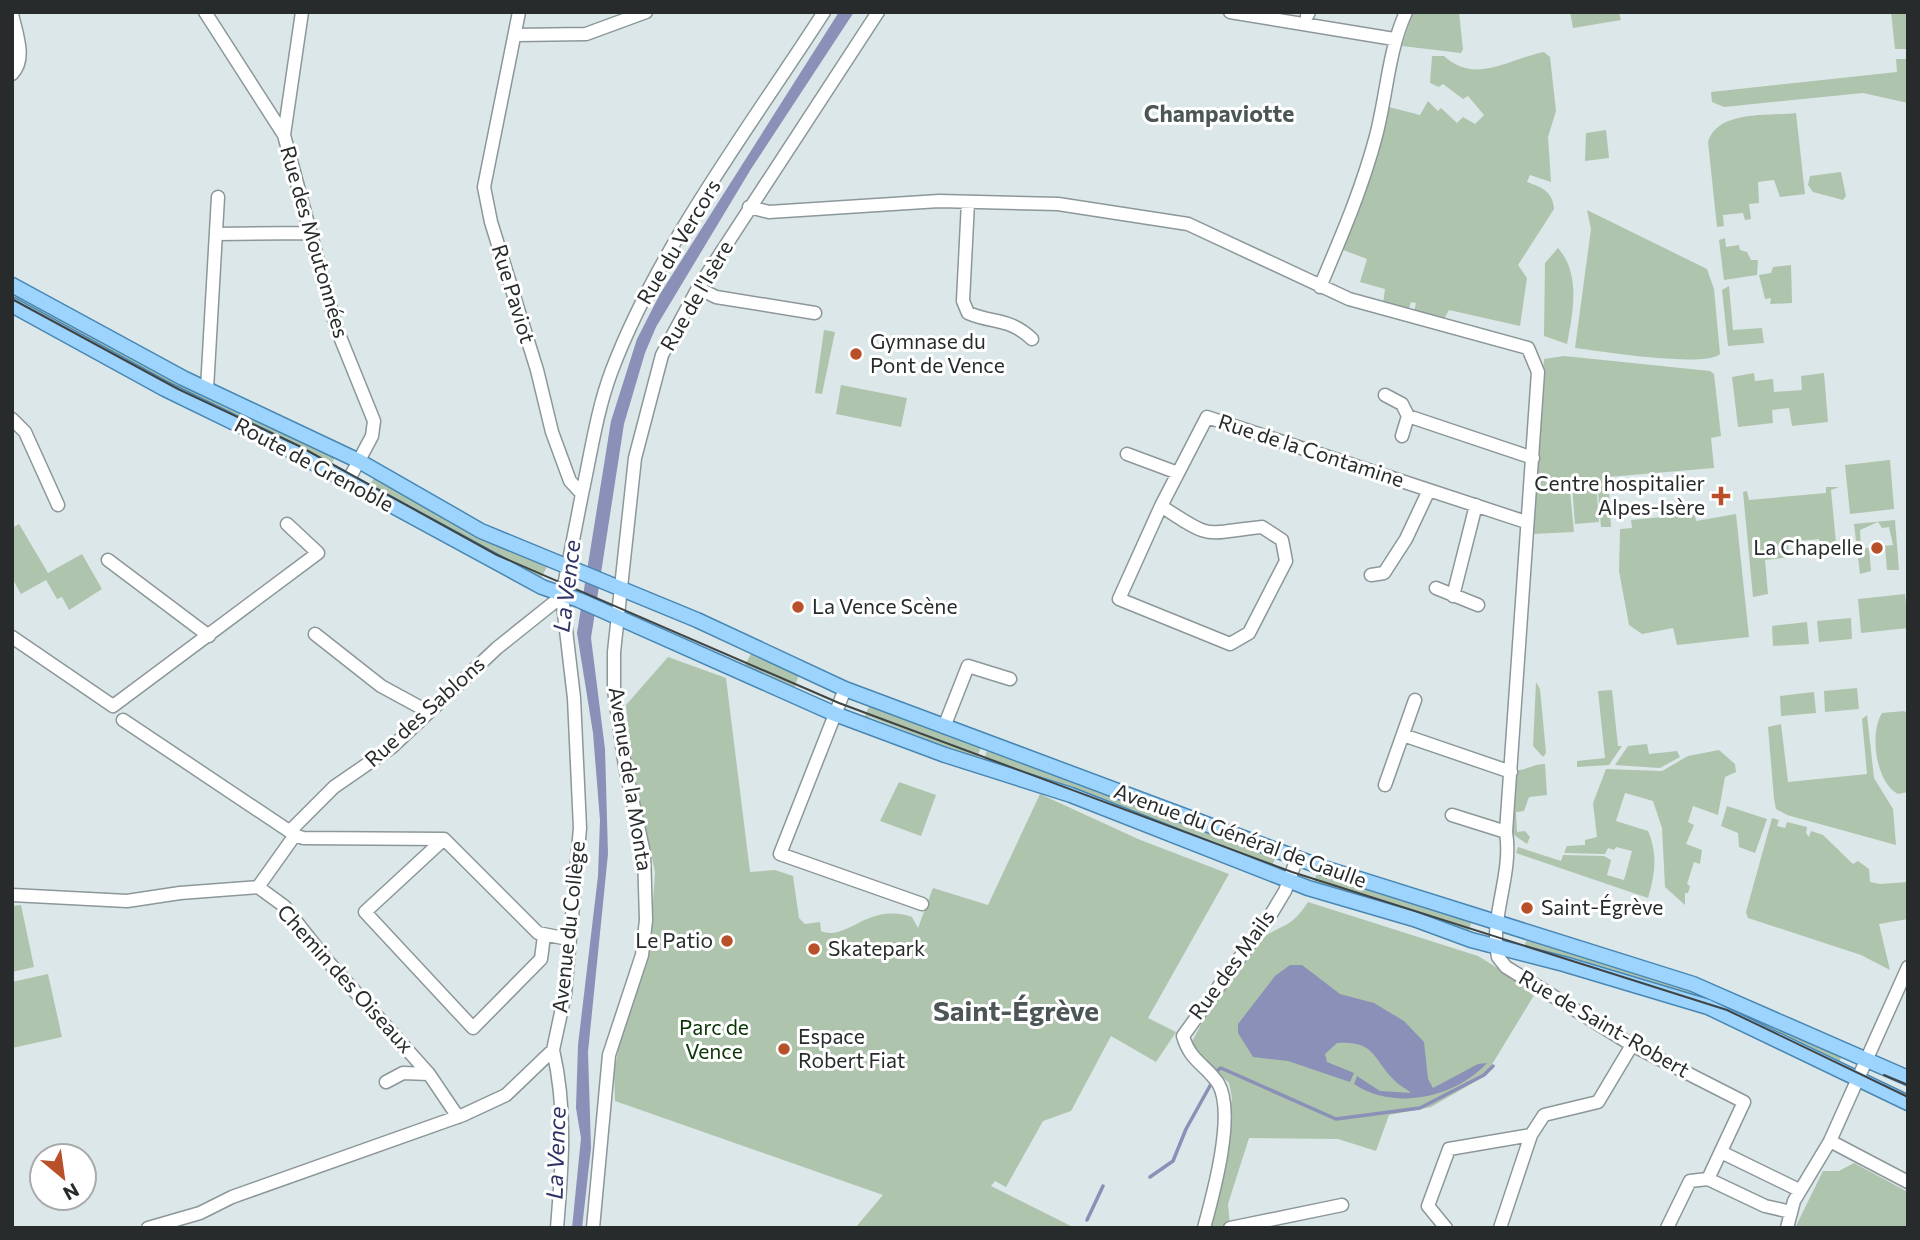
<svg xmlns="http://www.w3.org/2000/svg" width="1920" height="1240" font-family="Commissioner,sans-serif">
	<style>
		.green { fill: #afc4ac }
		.water { fill: #8a90b7 }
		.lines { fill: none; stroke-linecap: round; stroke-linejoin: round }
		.stream { stroke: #8a90b7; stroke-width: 3.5 }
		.minor-casing { stroke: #8c9799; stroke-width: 15 }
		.major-casing { stroke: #4887b4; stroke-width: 17 }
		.minor { stroke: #fff; stroke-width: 12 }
		.major { stroke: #9cd4fe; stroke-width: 14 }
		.tram { stroke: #3f4445; stroke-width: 2 }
		.poi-dot { fill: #b8502a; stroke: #fff; stroke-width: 2.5 }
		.labels { text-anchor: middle; stroke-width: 6; stroke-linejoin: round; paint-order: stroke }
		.street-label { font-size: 21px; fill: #272b2c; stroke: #fff }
		.poi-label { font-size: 21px; fill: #272b2c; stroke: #fff; text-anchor: start }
		.park-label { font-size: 21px; fill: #093505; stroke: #fff }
		.neighbourhood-label { font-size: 23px; font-weight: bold; fill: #4c5657; stroke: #fff }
		.water-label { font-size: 23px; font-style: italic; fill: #2f3366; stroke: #fff }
		.district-label { font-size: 28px; font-weight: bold; fill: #4c5657; stroke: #fff }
	</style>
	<rect width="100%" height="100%" fill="#dce7e9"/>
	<path class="green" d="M1413,12H1459L1463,49L1461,53L1402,46Z
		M1570,12H1619L1621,20L1573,28Z
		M1891,12H1908V49H1895Z
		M1544,52L1550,57L1556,111L1548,137L1551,182L1530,175L1527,182C1542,187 1553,192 1554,209L1518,265L1527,278L1520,326L1449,310L1444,319L1414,312L1416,303L1411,302L1408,311L1383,304L1385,289L1360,282L1367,259L1338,248L1368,184L1389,107L1420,115L1428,101L1438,111L1441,108L1457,123L1463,117L1475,124L1484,115L1468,96L1463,99L1443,84L1439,87L1430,83L1432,56H1444C1476,85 1508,59 1544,52Z
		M1896,59H1908V103L1863,93L1724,107L1712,102L1711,92L1897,72Z
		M1796,113L1805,194L1780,197L1774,180L1758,182L1759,203L1749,204L1751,219L1745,220L1743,213L1723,215L1724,226L1717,227L1708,142C1717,110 1769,116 1796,113Z
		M1606,130L1609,158L1585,161L1586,133Z
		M1841,172L1846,196L1843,200L1813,192L1808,185L1810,176Z
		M1587,210L1707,269L1714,289L1720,354C1705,368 1599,351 1575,348L1591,229Z
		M1725,238L1726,247L1739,245L1740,250L1747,252L1751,260H1758L1757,275L1724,280L1719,240Z
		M1558,248C1581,274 1573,312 1567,344L1544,336L1545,263Z
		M1791,265L1792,303L1770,304L1771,298L1765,299L1759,275L1771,273L1773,267Z
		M1729,286L1733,330L1762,328L1764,343L1728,346L1722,290Z
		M12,289L337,454L330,466L176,391L12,302Z
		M824,330L835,332L822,394L815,393Z
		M1564,356L1710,371L1714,374L1721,436L1711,438L1714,468L1608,477L1611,527H1601L1597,480L1569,482L1574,532L1533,534L1544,359Z
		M1754,373L1755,381L1773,379L1774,392L1802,390L1801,376L1824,373L1828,422L1792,426L1789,408L1772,410L1773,423L1738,427L1732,377Z
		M841,385L907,398L901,427L836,414Z
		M1890,460L1894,509L1850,514L1845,465Z
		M374,478L549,563L541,578L369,487Z
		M1596,482L1599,522L1575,524L1572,484Z
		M1826,487H1839L1831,490L1836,543H1844L1845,551L1826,553L1825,550H1820L1819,539L1788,542L1789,557L1765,560L1768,594L1753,597L1743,492L1747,491L1749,500L1826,493Z
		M1695,514L1696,521L1736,514L1749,637L1677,645L1673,628L1642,634L1629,625L1619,571L1620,529L1632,528L1631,520Z
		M1895,520L1899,570H1887L1885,546L1893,545L1889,527L1882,528L1878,522L1860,530L1861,548H1869L1871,571L1860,574L1854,524Z
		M19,524L48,573L82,554L102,589L69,610L62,597L57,599L46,580L21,594L12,578V528Z
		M1905,594L1908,628L1861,633L1858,599Z
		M1851,618L1852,639L1819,642L1817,621Z
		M1807,622L1809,644L1773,646L1772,626Z
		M753,650L799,674L794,689L743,669Z
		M668,657L726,678L750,872L775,870L793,876L799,918L805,924L820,922L821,931C848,942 867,902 912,917L918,928L933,888L988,905L1040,794L1138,839L1229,874L1148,1018L1176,1032L1156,1062L1111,1036L1071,1111L1043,1121L1006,1187L995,1181L991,1186L1075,1228H855L883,1195L615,1101L614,1071L624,1021L638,984L651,932L655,872L632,764L626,705Z
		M1536,682L1540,689L1546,753L1543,757L1533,746Z
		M1857,688L1859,709L1825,712L1824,691Z
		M1612,690L1618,746H1622L1609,765L1577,767V761L1605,758L1598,691Z
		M1814,692L1816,713L1781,716L1780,696Z
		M870,704L981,746L977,759L870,717L864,718Z
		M1904,711L1908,714V792L1898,794C1876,783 1869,733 1882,713Z
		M1867,715L1874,778L1893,809L1896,845L1787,815L1776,809L1774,799L1768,727L1781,724L1788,782L1867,774L1862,719Z
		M1647,744L1649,754L1677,751L1680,757L1660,768L1615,765L1628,746Z
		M988,748L1277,855L1271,868L983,762Z
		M1719,750L1735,764L1736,772L1725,777L1718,815L1693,806L1688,822L1694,825L1686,844L1702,850L1700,864L1694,862L1687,884L1690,886L1688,893H1685V905L1665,887L1662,828L1653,801L1625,793L1616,821L1648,831C1658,854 1655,875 1648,898L1516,853L1518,847L1561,861L1563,855L1604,856L1611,860L1607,875L1624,880L1632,851L1616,847L1614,850L1608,848L1605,854L1564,853L1567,846L1585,845V840L1597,837L1593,803L1606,769L1662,771L1688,756Z
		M1545,764L1547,795L1529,797L1524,811L1516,812L1517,832L1525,831L1530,837L1527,844L1514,835L1511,827L1517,770C1526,770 1534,764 1545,764Z
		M899,782L936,795L921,836L880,821Z
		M1727,806L1767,819L1755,853L1739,847L1738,833L1721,826Z
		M1772,818L1779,820L1777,826L1785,828L1787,822L1807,827L1806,833L1809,837L1811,831L1823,835L1853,864L1858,861L1869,869L1870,882L1880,884L1908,882V919L1879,924L1890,970L1861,955L1748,918L1746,912Z
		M1318,870L1472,920L1468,934L1313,885Z
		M1308,902L1478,956L1536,992L1485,1076L1431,1107L1389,1115L1376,1151L1338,1139L1249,1138L1228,1204L1230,1225L1211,1228L1232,1098L1229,1083L1190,1047C1196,1028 1247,949 1262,938C1285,923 1291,928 1308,902Z
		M21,905L34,967L12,972V906Z
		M1527,938L1691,987L1843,1054L1837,1066L1754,1024L1523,951Z
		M48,974L62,1037L12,1048V982Z
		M1854,1163L1908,1192V1228H1795L1823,1171H1839Z"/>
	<path class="water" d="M839,12H854L751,169L656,327L645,353L624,424L591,638L605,749L608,854L588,1052L591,1148L582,1228H572L581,1138L576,1108L578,1045L598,876L600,820L593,733L577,633L611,421L637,339L660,294Z
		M1290,965H1302L1340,994L1374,1003L1404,1021L1424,1042L1428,1079L1433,1088L1478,1064L1487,1063C1455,1098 1394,1111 1354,1084L1357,1076L1380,1091L1411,1093C1406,1088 1398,1085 1393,1079C1373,1058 1374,1040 1337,1043L1325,1054L1327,1062L1354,1073L1350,1082L1288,1061L1253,1057L1238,1033V1024L1275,976Z"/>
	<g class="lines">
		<path class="stream" d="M1218,1070L1221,1068L1336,1119L1420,1108L1484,1075L1493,1066
			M1150,1177L1173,1161L1186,1129L1211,1084
			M1087,1220L1103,1186"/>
		<g class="minor-casing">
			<path id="minor" d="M205,12L284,135L336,327L374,421L372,436L347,483
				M1230,12L1394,39
				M12,14C16,33 27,59 12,74
				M1307,16L1309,12
				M516,35L586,34L646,12
				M284,135L302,12
				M968,202L963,301L968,313C994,324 1008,317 1032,339
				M749,207L769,212L939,201L1058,204L1188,224L1349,299L1528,348L1538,372L1506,832C1513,875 1489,918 1498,957L1506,967L1632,1045L1744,1102L1708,1179
				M216,234L310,233
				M1320,287C1341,237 1362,189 1376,136C1387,94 1388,52 1406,12
				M698,288L716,297L815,313
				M207,389L218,197
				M1385,395L1402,404L1408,416L1402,436
				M1408,416L1533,458
				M12,419L25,432L58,505
				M1127,454L1178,473
				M582,494C591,453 597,409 612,370C659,246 752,124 824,12
				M1161,506C1214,541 1202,533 1262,527L1282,540L1286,561L1249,633L1230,644L1119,599L1161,506L1207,417L1526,522
				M108,560L209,636
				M1371,575L1384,573L1406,539L1429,490
				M1436,588L1478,605
				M1453,596L1476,505
				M315,634L381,686L427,711
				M12,637L113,706L318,553L287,524
				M845,689L780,854L922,904
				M123,720L295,835L303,838L444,839L538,933L568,939
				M944,727L968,666L1010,679
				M1403,735L1511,772
				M1385,785L1415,700
				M1452,815L1506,832
				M290,831L334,787L392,747L497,648L562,596
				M444,839L365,912L473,1028L541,959L544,936
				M258,887L284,906L324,957L429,1074
				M12,895L127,901L180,893L258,887L295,835
				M553,1050C567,1110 562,1167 557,1228
				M386,1082L403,1073L429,1074L458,1117
				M1830,1141L1908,1182
				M1721,1152L1799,1190
				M148,1228L200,1213L232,1197L463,1115L506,1095L553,1050L565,994L580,828L574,698L562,596L582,494L570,481L552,432L537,370L491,222L484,187L519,12
				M593,1228L609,1055L642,955L646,920L644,853L625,766L614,690V652L635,458L662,355L698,288L878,12
				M1204,1228C1213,1195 1236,1113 1218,1083C1205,1064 1190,1061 1183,1036L1270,916L1285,891L1297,858
				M1230,1228L1342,1205
				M1446,1228L1428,1206L1449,1149L1531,1135L1544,1115L1598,1102L1632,1045
				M1500,1228L1531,1135
				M1667,1228L1690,1181L1708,1179L1765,1206L1791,1212
				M1787,1228L1794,1201L1830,1141L1908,967"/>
		</g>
		<g class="major-casing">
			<path id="major" d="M12,285L183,378L359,461L481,531L697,620L845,689L1321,867L1693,984L1908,1078
				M12,305L165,389L288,449L542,587L579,600L835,714L945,755L1071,795L1308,888L1414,919L1471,940L1564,964L1708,1007L1908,1103"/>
		</g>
		<use href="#minor" class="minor"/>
		<use href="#major" class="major"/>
		<path class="tram" d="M12,299L178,389L299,446L497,555L839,703L1292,872L1727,1010L1908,1097
			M1884,1075L1908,1085"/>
	</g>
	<g class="poi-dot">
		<circle cx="856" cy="354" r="7"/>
		<path d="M1717.5 485.5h7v7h7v7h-7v7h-7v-7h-7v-7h7z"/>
		<circle cx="1877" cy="548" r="7"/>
		<circle cx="798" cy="607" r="7"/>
		<circle cx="1527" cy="908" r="7"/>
		<circle cx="727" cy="941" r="7"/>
		<circle cx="814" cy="949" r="7"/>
		<circle cx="784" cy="1049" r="7"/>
	</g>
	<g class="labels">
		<g class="street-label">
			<text transform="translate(314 242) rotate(74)" y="7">Rue des Moutonnées</text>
			<text transform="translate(679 242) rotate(-59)" y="7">Rue du Vercors</text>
			<text transform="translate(513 294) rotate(73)" y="7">Rue Paviot</text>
			<text transform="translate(697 296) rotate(-60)" y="7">Rue de l'Isère</text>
			<text transform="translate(1311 451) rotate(18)" y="7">Rue de la Contamine</text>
			<text transform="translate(314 465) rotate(28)" y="7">Route de Grenoble</text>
			<text transform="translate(425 712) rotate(-42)" y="7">Rue des Sablons</text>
			<text transform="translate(630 779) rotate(81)" y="7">Avenue de la Monta</text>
			<text transform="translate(1240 836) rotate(20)" y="7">Avenue du Général de Gaulle</text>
			<text transform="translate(569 927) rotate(-84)" y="7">Avenue du Collège</text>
			<text transform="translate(1232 965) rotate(-54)" y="7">Rue des Mails</text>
			<text transform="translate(345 979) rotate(48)" y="7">Chemin des Oiseaux</text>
			<text transform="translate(1604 1024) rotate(30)" y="7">Rue de Saint-Robert</text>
		</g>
		<g class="poi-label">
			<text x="870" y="349">Gymnase du<tspan x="870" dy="24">Pont de Vence</tspan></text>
			<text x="1705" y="491" text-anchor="end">Centre hospitalier<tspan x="1705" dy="24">Alpes-Isère</tspan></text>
			<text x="1863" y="555" text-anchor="end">La Chapelle</text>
			<text x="812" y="614">La Vence Scène</text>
			<text x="1541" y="915">Saint-Égrève</text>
			<text x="713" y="948" text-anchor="end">Le Patio</text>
			<text x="828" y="956">Skatepark</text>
			<text x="798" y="1044">Espace<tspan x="798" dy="24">Robert Fiat</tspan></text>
		</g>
		<g class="park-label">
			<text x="714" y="1035">Parc de<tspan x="714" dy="24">Vence</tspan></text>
		</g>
		<g class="neighbourhood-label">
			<text x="1219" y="122">Champaviotte</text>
		</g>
		<g class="water-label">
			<text transform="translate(567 586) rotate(-83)" y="8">La Vence</text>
			<text transform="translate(556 1153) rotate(-88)" y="8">La Vence</text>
		</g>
		<g class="district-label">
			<text x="1016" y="1021">Saint-Égrève</text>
		</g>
	</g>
	<rect width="1920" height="1240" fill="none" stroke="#272b2c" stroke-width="28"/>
	<g transform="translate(63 1177) rotate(151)"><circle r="33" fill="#ffffff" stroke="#a9aaab" stroke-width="2"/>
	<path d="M0-5L12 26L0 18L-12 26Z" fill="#b8502a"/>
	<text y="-10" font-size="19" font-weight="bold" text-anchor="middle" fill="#272b2c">N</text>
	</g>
</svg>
